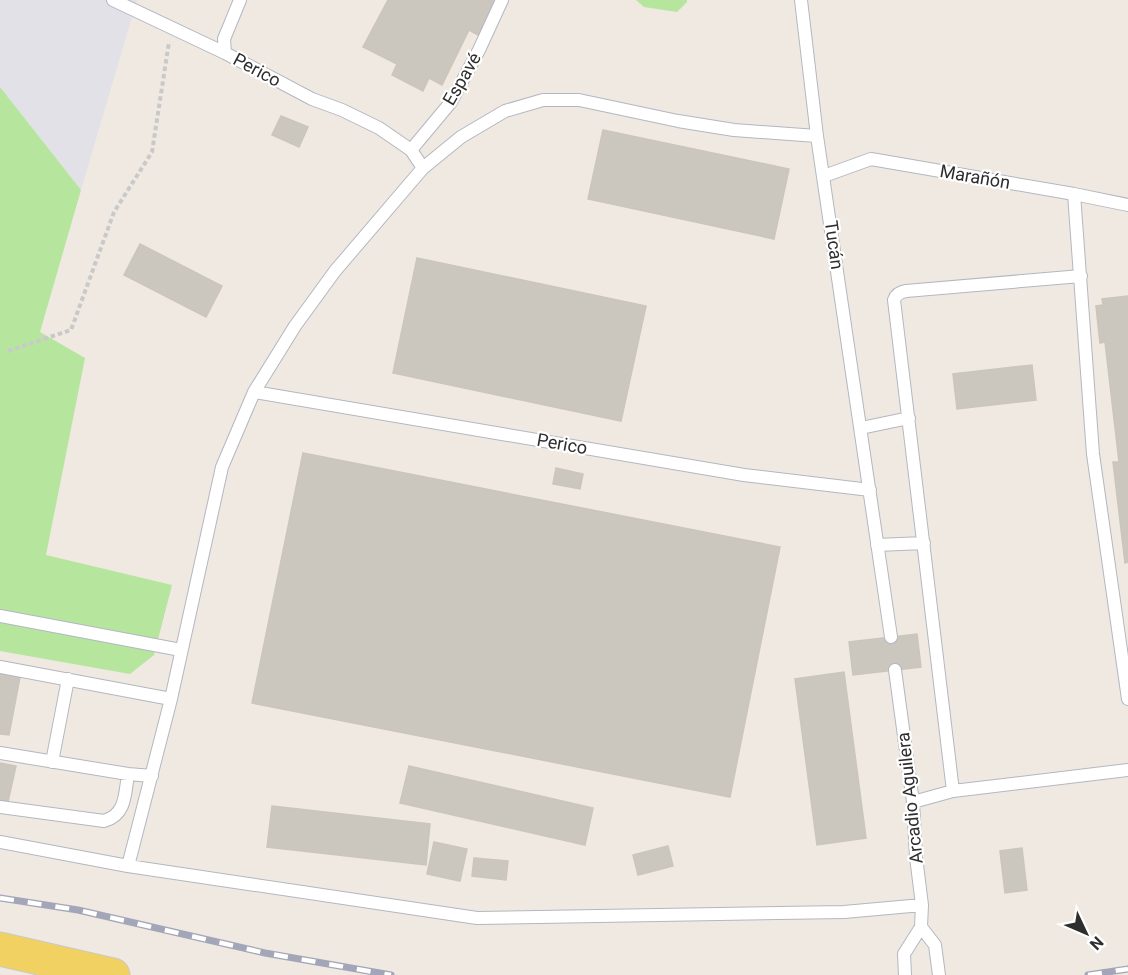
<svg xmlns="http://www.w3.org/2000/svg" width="1128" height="975" font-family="Roboto,sans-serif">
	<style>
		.industrial { fill: #e3e1e8 }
		.green { fill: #b6e59e }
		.building { fill: #cbc7bf; stroke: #cbc5ba; stroke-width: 1.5 }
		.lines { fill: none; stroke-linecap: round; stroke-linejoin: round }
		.lane-casing { stroke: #b4b7c1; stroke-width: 14 }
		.primary-casing { stroke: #c9c9c9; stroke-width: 35 }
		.path { stroke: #c9c9c9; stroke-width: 4; stroke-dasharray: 4.5 3; stroke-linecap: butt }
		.lane { stroke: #fff; stroke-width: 12 }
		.primary { stroke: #f2d163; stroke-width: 33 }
		.rail-casing { stroke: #a3a6b8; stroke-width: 7 }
		.rail { stroke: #fff; stroke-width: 4.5; stroke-dasharray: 14; stroke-linecap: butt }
		.labels { text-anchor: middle; stroke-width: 4.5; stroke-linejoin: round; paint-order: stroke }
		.street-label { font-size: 18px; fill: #2e2e2e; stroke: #fff }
	</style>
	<rect width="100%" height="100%" fill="#efe9e1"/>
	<path class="industrial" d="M0,0H137L81,190L0,87Z"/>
	<path class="green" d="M636,0H687V2L677,12L644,7Z
		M0,87L81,190L40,332L85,358L46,555L172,585L154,655L130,674L0,651Z"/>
	<path class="building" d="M388,0H496L478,35L469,30L442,85L429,78L423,91L392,75L397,64L363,47Z
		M281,116L308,127L299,147L272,135Z
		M603,130L789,169L774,239L588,199Z
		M140,244L222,286L206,317L124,275Z
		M417,258L646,306L621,421L393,373Z
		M1128,296V562L1125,563L1113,462H1119L1105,342L1100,343L1096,306L1103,305L1102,299Z
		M1032,365L1036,400L957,409L953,374Z
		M303,453L780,547L730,797L252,703Z
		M556,468L583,474L580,489L553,484Z
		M917,634L921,667L853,675L849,642Z
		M844,672L866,838L817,845L795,679Z
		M0,673L20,677L9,735L0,734Z
		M0,763L16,766L7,806L0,804Z
		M409,766L593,808L585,845L400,803Z
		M272,806L430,824L426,865L267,847Z
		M434,842L467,849L460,881L427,874Z
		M668,846L673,866L638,875L633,855Z
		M1022,848L1027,890L1005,893L1000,851Z
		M474,858L508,861L506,880L472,876Z"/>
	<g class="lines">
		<g class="lane-casing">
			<path id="lane" d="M113,0L225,53L312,99L342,110L379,128L411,150L423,168
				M801,0L817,136L891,637
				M225,53L224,39L240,0
				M411,150L451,102L479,50L502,0
				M824,176L871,159L1074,194L1128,205
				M1074,194L1093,454L1128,699
				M254,392L744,475L870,490
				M861,428L909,418
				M877,545L924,543
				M0,616L181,650
				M0,667L171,699
				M895,670L913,802L916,857L922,905L921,927L904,954L905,975
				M0,753L128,774L152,776
				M52,762L68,679
				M953,791L894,300C896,294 900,292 906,291L1081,276
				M913,802L953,791L1128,770
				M0,807L104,821C126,815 125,794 128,774
				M0,842L128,866L477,918L844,912L922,905
				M128,866L171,699L222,467L254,392L295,326L335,271L423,168L461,137L505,111L543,100H579L678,121L734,130L817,136
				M921,927L935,945L939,975"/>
		</g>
		<g class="primary-casing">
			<path id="primary" d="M0,949L113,975"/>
		</g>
		<path class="path" d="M8,351L71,330L114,212L152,152L169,42"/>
		<use href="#lane" class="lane"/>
		<use href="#primary" class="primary"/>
		<g class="rail-casing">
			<path id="rail" d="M0,898L78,910L265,953L391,975
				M1088,975L1128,969"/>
		</g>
		<use href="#rail" class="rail"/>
	</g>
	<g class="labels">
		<g class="street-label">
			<text transform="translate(257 70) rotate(28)" y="6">Perico</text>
			<text transform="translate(462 79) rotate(-60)" y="6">Espavé</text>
			<text transform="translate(975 177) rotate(10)" y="6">Marañón</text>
			<text transform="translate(834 245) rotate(82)" y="6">Tucán</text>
			<text transform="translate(562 444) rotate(10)" y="6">Perico</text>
			<text transform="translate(910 798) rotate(-96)" y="6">Arcadio Aguilera</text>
		</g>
	</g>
	<g transform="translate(1086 933) rotate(134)" stroke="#ffffff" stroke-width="4.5" paint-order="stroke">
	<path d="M0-4.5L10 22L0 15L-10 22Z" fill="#2e2e2e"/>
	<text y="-9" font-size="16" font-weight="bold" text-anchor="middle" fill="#2e2e2e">N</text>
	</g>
</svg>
